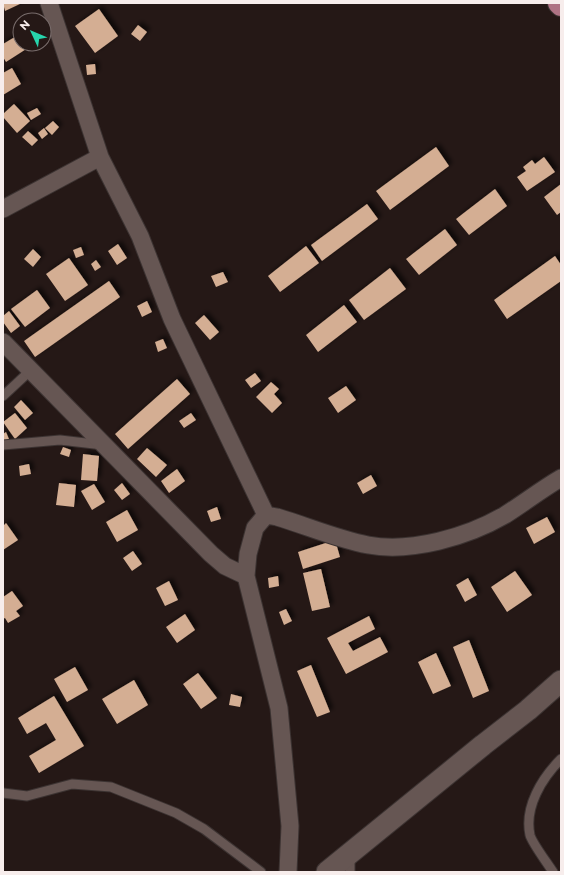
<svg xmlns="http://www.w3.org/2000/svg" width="564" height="875" font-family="Montserrat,sans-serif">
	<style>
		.building { fill: #d4ae93; filter: url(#shadow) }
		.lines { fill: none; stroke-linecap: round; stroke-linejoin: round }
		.service-casing { stroke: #3c3332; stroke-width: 11 }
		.minor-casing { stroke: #3c3332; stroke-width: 19 }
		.tertiary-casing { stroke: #3c3332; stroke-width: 23 }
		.trunk-casing { stroke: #3c3332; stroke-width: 24 }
		.service { stroke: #665653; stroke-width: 9 }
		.minor { stroke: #665653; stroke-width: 17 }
		.tertiary { stroke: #665653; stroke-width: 21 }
		.trunk { stroke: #af7384; stroke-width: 22 }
	</style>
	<defs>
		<filter id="shadow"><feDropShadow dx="3.5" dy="-3.5" stdDeviation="2" flood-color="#0009"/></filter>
	</defs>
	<rect width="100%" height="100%" fill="#251816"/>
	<path class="building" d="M3,3H22L5,11Z
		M99,9L118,36L95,53L75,26Z
		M138,25L147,32L140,41L131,34Z
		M20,34V44H34L6,62L3,57V44Z
		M95,64L96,74L87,75L86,65Z
		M12,68L21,84L3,95V73Z
		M14,104L30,121L17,133L3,117V114Z
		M37,108L41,114L31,120L27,113Z
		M53,121L59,127L52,135L45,128Z
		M44,128L48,134L42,139L38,133Z
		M28,131L38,140L32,146L22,137Z
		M436,147L449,166L390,210L376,191Z
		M544,157L555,172L527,191L517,177L526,171L523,167L532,160L535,164Z
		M561,184V212L557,215L544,197Z
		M495,189L507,206L469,235L456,219Z
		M367,204L378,219L322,261L311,245Z
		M445,229L457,245L419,275L406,259Z
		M118,244L127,258L117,265L108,251Z
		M306,246L319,263L280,292L268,276Z
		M81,247L84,255L76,258L73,250Z
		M33,249L41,257L33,267L24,259Z
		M555,256L561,265V281L507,319L494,300Z
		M69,258L88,285L65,301L46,274Z
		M96,260L101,267L95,271L91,264Z
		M390,268L406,289L364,320L349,300Z
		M223,272L228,282L216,287L211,276Z
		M109,281L120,297L35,357L24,341Z
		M37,290L50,308L25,327L11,309Z
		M147,301L152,312L142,317L137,306Z
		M344,305L357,322L318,352L306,335Z
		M9,311L20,326L11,333L3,322V316Z
		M204,315L219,332L210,340L195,323Z
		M163,339L167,348L158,352L155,342Z
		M255,373L261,381L251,388L245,380Z
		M177,379L190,394L128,449L115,434Z
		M271,382L279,389L274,394L282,403L272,413L256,397Z
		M346,386L356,400L338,413L328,398Z
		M21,400L33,413L25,420L14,407Z
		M15,413L27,428L15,439L3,422Z
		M191,413L196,420L184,428L179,421Z
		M6,432L9,439L3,442V434Z
		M63,447L71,450L69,457L60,454Z
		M147,448L167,465L156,477L137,459Z
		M83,454L99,456L97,481L81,480Z
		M29,464L31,474L20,476L19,466Z
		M177,469L185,481L169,493L161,481Z
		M371,475L377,486L363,494L357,483Z
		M59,483L76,485L74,507L56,505Z
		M122,483L130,494L122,500L114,490Z
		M94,484L105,502L92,510L81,491Z
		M217,507L221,519L211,522L207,511Z
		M127,510L138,530L117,542L106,522Z
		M547,517L555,532L534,544L526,528Z
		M6,523L18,540L3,550V526Z
		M335,540L340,557L303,569L298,552Z
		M133,551L142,564L132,571L123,558Z
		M321,569L330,607L312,611L303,573Z
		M515,571L532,595L507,612L491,587Z
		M278,576L279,586L269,588L268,578Z
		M468,578L477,595L465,602L456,585Z
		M169,581L178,600L165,606L156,588Z
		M12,591L23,606L16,611L20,616L8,623L5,618L3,619V597Z
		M286,609L292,621L284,625L279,612Z
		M185,614L195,630L177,643L166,627Z
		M369,616L375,629L348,643L353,651L380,637L388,652L346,674L327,638Z
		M469,640L489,691L473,698L453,647Z
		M436,653L451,686L433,694L418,662Z
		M311,665L330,712L317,717L297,671Z
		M75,667L88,690L67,702L54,679Z
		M198,673L217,698L201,709L183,684Z
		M134,680L148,705L117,724L102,699Z
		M231,694L242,697L240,707L229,705Z
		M54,696L84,746L39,773L29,756L56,740L46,723L27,734L18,718Z"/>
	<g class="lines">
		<g class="service-casing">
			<path id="service" d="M3,396L31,370
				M3,445L60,440L103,445
				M3,793L27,796L72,784L111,787L176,813L204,829L261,872
				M350,855V872
				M553,872C548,864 532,843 530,835C524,807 542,778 561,759"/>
		</g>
		<g class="minor-casing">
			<path id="minor" d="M49,3L100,157L140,236L172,319L266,515
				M3,209L100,157
				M3,342L211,554L225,566L246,576
				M266,515L255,528L248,554L246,576L279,708L290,826L288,872
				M266,515L277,517C307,526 337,539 368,545C411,553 467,537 505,515C524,503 542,489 561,478"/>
		</g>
		<g class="tertiary-casing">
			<path id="tertiary" d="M327,872L483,745L528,710L561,681"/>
		</g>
		<g class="trunk-casing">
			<path id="trunk" d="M559,3L561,5"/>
		</g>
		<use href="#service" class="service"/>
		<use href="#minor" class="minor"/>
		<use href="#tertiary" class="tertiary"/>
		<use href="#trunk" class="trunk"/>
	</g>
	<rect width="564" height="875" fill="none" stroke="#f7edec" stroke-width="8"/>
	<g transform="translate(32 32) rotate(314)"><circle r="19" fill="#251816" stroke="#796d6c"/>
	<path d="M0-3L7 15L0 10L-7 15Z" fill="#27d5ad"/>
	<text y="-6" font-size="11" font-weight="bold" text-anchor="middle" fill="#f7edec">N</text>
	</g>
</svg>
